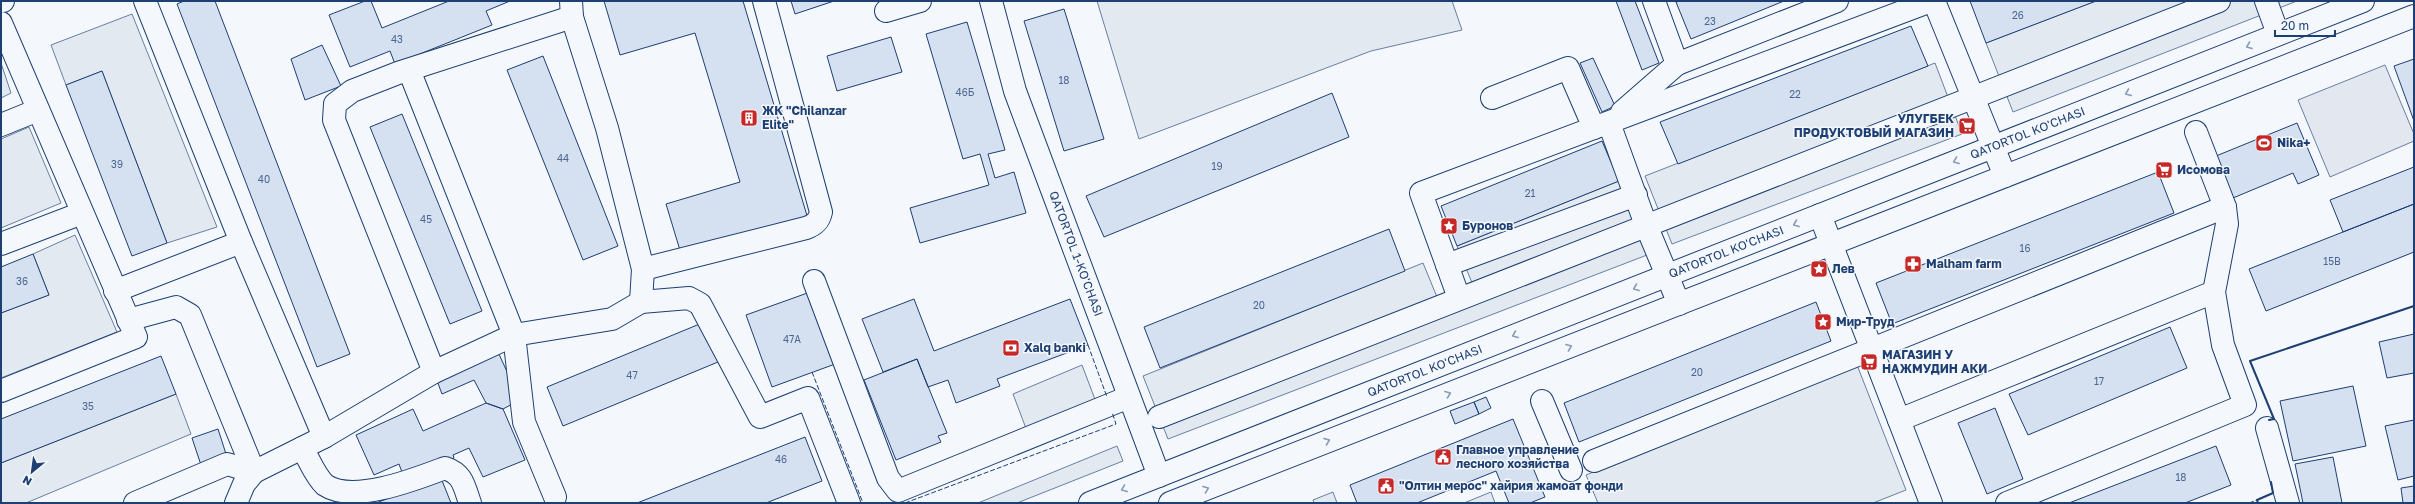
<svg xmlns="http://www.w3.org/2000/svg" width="2415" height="504" font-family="'Golos Text',sans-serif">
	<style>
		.green { fill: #e3e9f0; stroke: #687fa3 }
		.parking { fill: #e3e8f0; stroke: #687fa3 }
		.building { fill: #d5e0f0; stroke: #1d3f73 }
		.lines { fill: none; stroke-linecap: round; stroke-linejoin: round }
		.minor-casing { stroke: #1d3f73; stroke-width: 24 }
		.major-casing { stroke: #1d3f73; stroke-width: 24 }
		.minor { stroke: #f4f7fb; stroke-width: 22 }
		.major { stroke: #f4f7fb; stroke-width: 22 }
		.fence { stroke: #1d3f73; stroke-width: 1; stroke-dasharray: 5 2; stroke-linecap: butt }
		.wall { stroke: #1d3f73; stroke-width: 2 }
		.oneway { stroke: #889bb7 }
		.labels { text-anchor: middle; stroke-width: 3; stroke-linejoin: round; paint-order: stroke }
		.number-label { font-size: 10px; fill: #4b6792 }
		.poi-label { font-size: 12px; font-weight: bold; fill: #1d3f73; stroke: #f4f7fb; text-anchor: start }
		.street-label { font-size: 12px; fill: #1d3f73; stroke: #f4f7fb }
	</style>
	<rect width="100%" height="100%" fill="#f4f7fb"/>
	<path class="green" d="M1097,1H1452L1462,30L1371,51L1139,139Z
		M2096,1H2297L2013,112L1986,43Z
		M132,14L217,227L167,243L102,71L66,85L51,45Z
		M1,63L11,93L1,98Z
		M1935,63L1962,134L1672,244L1645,176Z
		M29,127L61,203L1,228V139Z
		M1619,181L1647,255L1168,439L1143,376L1423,263L1444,314L1479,300L1457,246Z
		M75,235L117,332L1,378V313L49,295L33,254Z
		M1082,365L1096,402L1027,431L1013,394Z
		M1857,365L1906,490L1873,503H1598L1586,475Z
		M176,394L191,434L26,503H1V463Z
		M1117,446L1123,461L1017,503H978Z
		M1333,492L1337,503H1314L1313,500Z
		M1491,492L1495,503H1464Z"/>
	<path class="parking" d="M2385,65L2414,134V141L2330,177L2298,100Z"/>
	<path class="building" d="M184,1H215L350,354L317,367L177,4Z
		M365,1H371L382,28L449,1H510L486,11L492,25L395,64L390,51L350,67L329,15Z
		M604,1H743L808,219L682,257L666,204L740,182L695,33L620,55Z
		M791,1H834L795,14Z
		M1616,1H1635L1659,63L1642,70Z
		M1680,1H1784L1691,39L1676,2Z
		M1970,1H2096L1986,43Z
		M1064,9L1104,139L1064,151L1024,21Z
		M967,22L1005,150L988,154L995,178L1014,172L1026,213L920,243L910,208L989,185L980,154L963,159L926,34Z
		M1911,26L1928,66L1678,164L1660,122Z
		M891,37L902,72L837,91L827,56Z
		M322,45L341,86L305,100L291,59Z
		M543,56L618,246L583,260L507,70Z
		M1593,58L1615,106L1602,112L1580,63Z
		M2414,59V121L2394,66Z
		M102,71L167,243L132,256L66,85Z
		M1332,93L1349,137L1104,237L1086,196Z
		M402,114L482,311L450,324L370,127Z
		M2297,123L2319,175L2298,184L2293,173L2233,198L2216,156Z
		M1602,141L1619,181L1457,246L1441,206Z
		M2414,167V204L2343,232L2330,200Z
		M2158,172L2174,213L1892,324L1876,283Z
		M2414,204V252L2266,311L2249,269Z
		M1389,229L1405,271L1160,368L1144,327Z
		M33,254L49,295L1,313V267Z
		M813,291L838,363L772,387L746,315Z
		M914,299L934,351L1070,299L1088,345L997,379L1000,386L956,403L948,380L928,387L917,359L883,372L862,319Z
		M1816,302L1831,341L1579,442L1564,403Z
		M702,323L718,362L563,426L547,387Z
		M2170,327L2187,368L2028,435L2009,394Z
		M2414,334V373L2387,378L2379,342Z
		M498,352L520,400L503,409L486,403L474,380L442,394L436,378Z
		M161,356L176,394L1,463V419Z
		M917,359L947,433L938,436L941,442L896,460L864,380Z
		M2353,386L2366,446L2293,461L2280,401Z
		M1486,397L1491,408L1479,414L1474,402Z
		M1474,402L1479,414L1455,424L1450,411Z
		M486,403L503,409L525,460L483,477L469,448L453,455L454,458L438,465L403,475L399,464L374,475L356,435L413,409L423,431Z
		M1995,408L2023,479L1987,494L1958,423Z
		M1513,419L1545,497L1530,503H1509L1496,471L1417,503H1357L1350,485Z
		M2414,420V476L2398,480L2385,426Z
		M218,429L227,457L201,465L192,438Z
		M805,437L822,481L766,503H637Z
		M2216,446L2231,485L2185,503H2069Z
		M2333,457L2342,503H2303L2295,464Z
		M441,478L451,503H376Z
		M2414,486V503H2403L2401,488Z"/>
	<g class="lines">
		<g class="minor-casing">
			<g id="minor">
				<path d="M1,1H3"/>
				<path d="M145,1L241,242L324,437"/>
				<path id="s1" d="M991,1L1015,91L1159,476"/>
				<path d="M1654,1L1677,64L1837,1"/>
				<path d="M1934,1L2005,176"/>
				<path d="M2266,1L2278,34"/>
				<path d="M886,11L920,1"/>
				<path d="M1,23L136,337L1,391"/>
				<path d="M409,70L514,335L524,422L555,497"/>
				<path d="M1492,98L1568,68L1594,128"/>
				<path d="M1622,112L1677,64"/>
				<path d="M1609,123L1646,225L1679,304"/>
				<path d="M1,125L38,110"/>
				<path d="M1820,215L1931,503"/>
				<path d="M1,244L82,213"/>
				<path d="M1447,265L1636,195"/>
				<path d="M643,269L806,228C815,225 819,221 821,212L764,1"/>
				<path d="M814,281L888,478L898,491L1129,397"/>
				<path d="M115,291L241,242"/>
				<path d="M1459,298L1421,193L1931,1"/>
				<path d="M641,302L689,298L700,304L760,417L808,398L849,503"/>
				<path d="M128,320L176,307L190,315L254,472"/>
				<path d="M434,372L334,120L335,104L352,91L398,73L572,17"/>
				<path d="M1542,401L1571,470"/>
				<path d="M1159,417L2219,1"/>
				<path d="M1899,420L2214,292"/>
				<path d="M2267,428L2288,503"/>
				<path d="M302,448C309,459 315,476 325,485C353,504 416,479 445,468C463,474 464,486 470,503"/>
				<path d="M1594,461L2225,207"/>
				<path d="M135,503L227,464L254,472"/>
				<path d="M236,503L244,484L254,472L324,437L434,372L514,335L612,319L641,302L643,269L607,128L572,17L571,1"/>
				<path d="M2007,503L2245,405L2223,345L2214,292L2227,224L2225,207L2196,132"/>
			</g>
		</g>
		<g class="major-casing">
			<g id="major">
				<path id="s2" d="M1090,503L2363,1"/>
				<path d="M1170,503L2414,16"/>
			</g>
		</g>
		<use href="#minor" class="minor"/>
		<use href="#major" class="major"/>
		<path class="fence" d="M1088,345L1107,397
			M812,372L863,503
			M905,503L1116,424L1112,412
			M2249,503L2257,500"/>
		<path class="wall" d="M2269,420L2274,419L2250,361L2414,306
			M2258,503L2257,500L2273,493L2271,482"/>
	</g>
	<defs><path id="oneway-chevron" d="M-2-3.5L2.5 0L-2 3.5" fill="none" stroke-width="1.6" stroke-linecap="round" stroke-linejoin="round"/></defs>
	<g class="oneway">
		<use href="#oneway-chevron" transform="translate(2249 46) rotate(159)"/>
		<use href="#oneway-chevron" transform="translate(2128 93) rotate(158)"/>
		<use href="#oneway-chevron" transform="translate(1956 161) rotate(159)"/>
		<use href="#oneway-chevron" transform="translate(1796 224) rotate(158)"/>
		<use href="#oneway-chevron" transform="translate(1636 288) rotate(158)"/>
		<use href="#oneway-chevron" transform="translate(1515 335) rotate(158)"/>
		<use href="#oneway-chevron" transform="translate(1569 347) rotate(-21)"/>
		<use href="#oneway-chevron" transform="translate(1448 394) rotate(-21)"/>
		<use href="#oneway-chevron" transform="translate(1327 441) rotate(-21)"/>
		<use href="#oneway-chevron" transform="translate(1124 489) rotate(158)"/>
		<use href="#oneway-chevron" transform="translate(1206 489) rotate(-21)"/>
	</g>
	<defs>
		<g id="building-square" transform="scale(0.9)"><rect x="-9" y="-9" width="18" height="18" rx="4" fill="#c62828" stroke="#f4f7fb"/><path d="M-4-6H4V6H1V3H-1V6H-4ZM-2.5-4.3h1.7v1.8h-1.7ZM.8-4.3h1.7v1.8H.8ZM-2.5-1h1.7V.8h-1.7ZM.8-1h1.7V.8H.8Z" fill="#fff"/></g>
		<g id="supermarket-square" transform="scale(0.9)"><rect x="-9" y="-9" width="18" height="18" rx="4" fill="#c62828" stroke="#f4f7fb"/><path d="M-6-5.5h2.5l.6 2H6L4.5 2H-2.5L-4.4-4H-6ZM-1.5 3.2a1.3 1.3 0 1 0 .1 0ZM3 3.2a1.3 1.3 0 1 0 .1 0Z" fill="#fff"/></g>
		<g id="stadium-square" transform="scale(0.9)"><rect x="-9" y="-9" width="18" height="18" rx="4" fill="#c62828" stroke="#f4f7fb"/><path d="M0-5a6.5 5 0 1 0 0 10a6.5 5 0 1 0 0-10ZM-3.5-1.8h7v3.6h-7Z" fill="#fff"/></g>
		<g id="sight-square" transform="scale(0.9)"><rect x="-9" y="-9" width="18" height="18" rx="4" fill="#c62828" stroke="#f4f7fb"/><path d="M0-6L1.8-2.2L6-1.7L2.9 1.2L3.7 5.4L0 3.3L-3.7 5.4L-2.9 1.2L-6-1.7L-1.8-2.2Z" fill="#fff"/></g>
		<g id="pharmacy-square" transform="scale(0.9)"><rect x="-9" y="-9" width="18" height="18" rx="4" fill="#c62828" stroke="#f4f7fb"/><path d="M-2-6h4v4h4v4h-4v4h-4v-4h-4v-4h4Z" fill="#fff"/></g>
		<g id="bank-square" transform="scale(0.9)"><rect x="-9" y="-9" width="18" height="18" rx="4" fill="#c62828" stroke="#f4f7fb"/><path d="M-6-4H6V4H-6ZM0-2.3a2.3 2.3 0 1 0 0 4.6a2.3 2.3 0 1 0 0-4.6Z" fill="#fff"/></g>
		<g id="civic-square" transform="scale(0.9)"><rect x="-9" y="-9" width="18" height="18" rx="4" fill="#c62828" stroke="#f4f7fb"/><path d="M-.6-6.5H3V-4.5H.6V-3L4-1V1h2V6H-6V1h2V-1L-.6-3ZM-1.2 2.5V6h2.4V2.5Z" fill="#fff"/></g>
	</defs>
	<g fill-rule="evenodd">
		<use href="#building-square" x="749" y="118"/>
		<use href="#supermarket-square" x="1967" y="126"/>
		<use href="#stadium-square" x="2264" y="143"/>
		<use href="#supermarket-square" x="2164" y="170"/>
		<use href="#sight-square" x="1449" y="226"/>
		<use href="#pharmacy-square" x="1913" y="264"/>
		<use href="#sight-square" x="1819" y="269"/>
		<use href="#sight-square" x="1823" y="322"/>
		<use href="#bank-square" x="1011" y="348"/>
		<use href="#supermarket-square" x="1869" y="362"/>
		<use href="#civic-square" x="1443" y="457"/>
		<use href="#civic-square" x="1386" y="486"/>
	</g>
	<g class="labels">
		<g class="number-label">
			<text x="2018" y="19">26</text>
			<text x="1710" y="25">23</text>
			<text x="397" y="43">43</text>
			<text x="1064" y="84">18</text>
			<text x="965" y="96">46Б</text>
			<text x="1795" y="98">22</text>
			<text x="563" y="162">44</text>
			<text x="117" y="168">39</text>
			<text x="1217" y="170">19</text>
			<text x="264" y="183">40</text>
			<text x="1530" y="197">21</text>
			<text x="426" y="223">45</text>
			<text x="2025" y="252">16</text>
			<text x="2332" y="265">15B</text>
			<text x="22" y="285">36</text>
			<text x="1259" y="309">20</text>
			<text x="792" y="343">47A</text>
			<text x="1697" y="376">20</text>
			<text x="632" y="379">47</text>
			<text x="2099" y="385">17</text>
			<text x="88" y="410">35</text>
			<text x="781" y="463">46</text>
			<text x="2181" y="481">18</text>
		</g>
		<g class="poi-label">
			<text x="762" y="115">ЖК "Chilanzar<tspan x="762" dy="14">Elite"</tspan></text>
			<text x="1954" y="123" text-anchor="end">УЛУГБЕК<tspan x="1954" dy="14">ПРОДУКТОВЫЙ МАГАЗИН</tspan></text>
			<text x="2277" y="147">Nika+</text>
			<text x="2177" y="174">Исомова</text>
			<text x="1462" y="230">Буронов</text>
			<text x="1926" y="268">Malham farm</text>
			<text x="1832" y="273">Лев</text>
			<text x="1836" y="326">Мир-Труд</text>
			<text x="1024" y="352">Xalq banki</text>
			<text x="1882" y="359">МАГАЗИН У<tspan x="1882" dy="14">НАЖМУДИН АКИ</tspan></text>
			<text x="1456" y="454">Главное управление<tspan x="1456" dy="14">лесного хозяйства</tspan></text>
			<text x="1399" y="490">"Олтин мерос" хайрия жамоат фонди</text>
		</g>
		<g class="street-label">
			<text dy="4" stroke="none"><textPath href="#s2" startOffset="1008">QATORTOL KO'CHASI</textPath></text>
			<text dy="4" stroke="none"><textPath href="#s2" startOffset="684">QATORTOL KO'CHASI</textPath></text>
			<text dy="4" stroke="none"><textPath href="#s1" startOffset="267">QATORTOL 1-KO'CHASI</textPath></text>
			<text dy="4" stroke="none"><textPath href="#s2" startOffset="360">QATORTOL KO'CHASI</textPath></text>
		</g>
	</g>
	<rect width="2415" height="504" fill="none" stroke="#1d3f73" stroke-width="4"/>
	<g transform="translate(32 472) rotate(209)" stroke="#f4f7fb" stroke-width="3" paint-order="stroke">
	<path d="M0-3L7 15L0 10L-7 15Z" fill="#1d3f73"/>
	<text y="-6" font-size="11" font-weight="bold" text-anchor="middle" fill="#1d3f73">N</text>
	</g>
	<path d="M2275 30v6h60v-6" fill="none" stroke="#1d3f73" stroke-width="2"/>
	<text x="2281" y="30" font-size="12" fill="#1d3f73" stroke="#f4f7fb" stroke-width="3" paint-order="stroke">20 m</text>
</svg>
